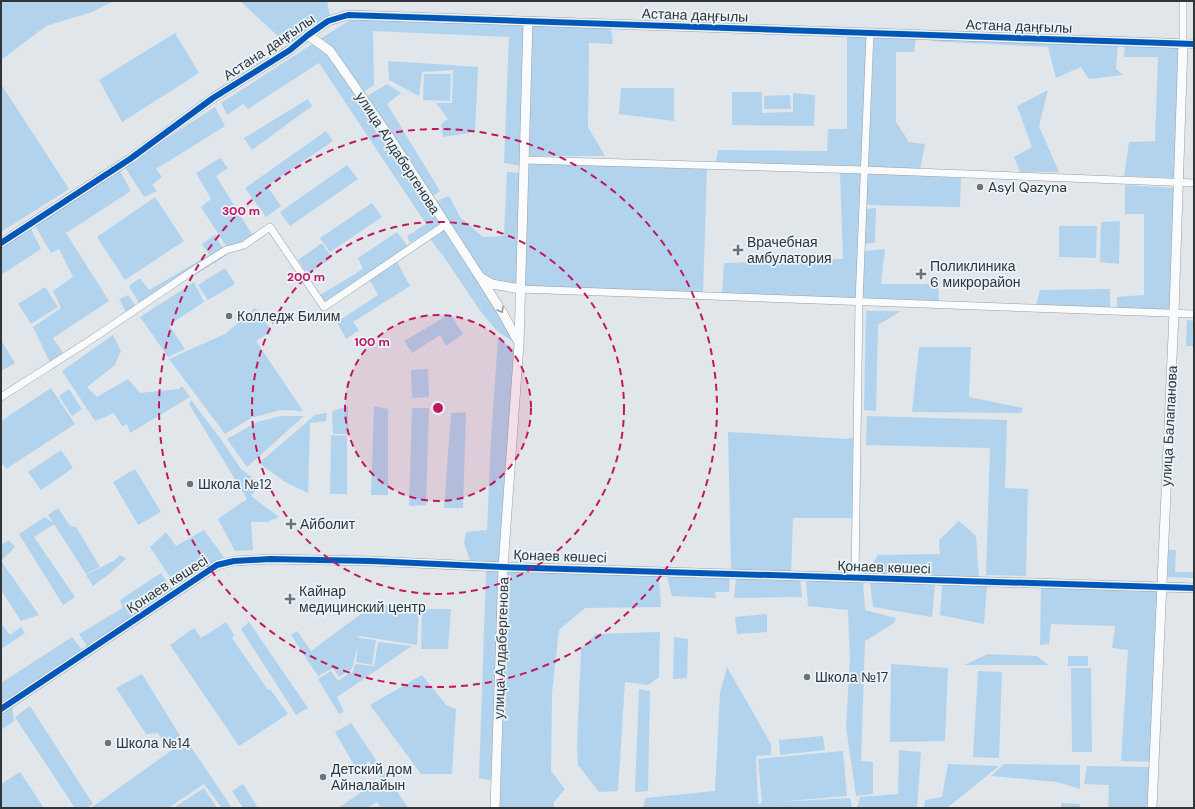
<svg xmlns="http://www.w3.org/2000/svg" width="1195" height="809" font-family="'DM Sans',sans-serif">
	<style>
		.green { fill: #b2d3ed }
		.lines { fill: none; stroke-linecap: round; stroke-linejoin: round }
		.minor-casing { stroke: #9a9da0; stroke-width: 8 }
		.tertiary-casing { stroke: #9a9da0; stroke-width: 10 }
		.minor { stroke: #fafbfc; stroke-width: 7 }
		.tertiary { stroke: #fafbfc; stroke-width: 9 }
		.cycleway-casing { stroke: #eaf4fb; stroke-width: 8 }
		.cycleway { stroke: #0057b8; stroke-width: 6 }
		.oneway { stroke: #96989a }
		.ring { fill: none; stroke: #c2185b; stroke-width: 2; stroke-dasharray: 7 5 }
		.poi-dot { fill: #6f7376; stroke: #eaf4fb; stroke-width: 1.5 }
		.labels { text-anchor: middle; stroke-width: 3.5; stroke-linejoin: round; paint-order: stroke }
		.street-label { font-size: 14px; fill: #313537; stroke: #eaf4fb }
		.poi-label { font-size: 14px; fill: #313537; stroke: #eaf4fb; text-anchor: start }
		.centre { fill: #c2185b; stroke: #eaf4fb; stroke-width: 2 }
		.ring-label { font-size: 12px; text-anchor: middle; font-weight: bold; fill: #c2185b; stroke: #eaf4fb; stroke-width: 3.5; stroke-linejoin: round; paint-order: stroke }
	</style>
	<rect width="100%" height="100%" fill="#e1e6ea"/>
	<path class="green" d="M1,1H114L92,12L46,26L1,60Z
		M240,1H327L331,22L290,47Z
		M355,17L525,24L521,166L504,163L509,37L373,31L374,85L361,94L320,39Z
		M530,26L611,27L613,44L589,43L588,127L605,156H529Z
		M175,33L199,73L122,122L99,80Z
		M868,35L863,166L716,163L718,150L827,151L828,129H847V36Z
		M874,35L916,37L914,52H896V122L909,142L925,144L920,170L868,167Z
		M931,37L1118,44L1116,69L1123,75L1089,79L1081,67L1056,78L1048,47L930,41Z
		M314,43L328,51L441,225L410,243L407,236L426,224L319,63L248,109L243,104L227,115L221,103Z
		M1179,43L1175,178L1124,176L1129,142L1155,141L1158,57H1124L1125,44Z
		M388,61L478,67L475,132L443,137L441,124L448,119L436,103H452L453,70L422,72L419,96L389,80Z
		M424,74H451L450,101L423,100Z
		M1,84L69,189L1,232Z
		M387,84L401,93L387,104L440,191L430,198L364,98Z
		M621,88H674V121L619,114Z
		M1048,90L1039,126L1059,172H1020L1014,157L1032,147L1017,106Z
		M732,92H762V113L793,112V93L815,95L814,126L732,125Z
		M790,95L791,109H764V96Z
		M308,99L312,106L252,150L244,138Z
		M215,107L225,126L156,169L162,177L152,185L157,191L144,197L124,166Z
		M326,131L333,141L267,186L281,206L266,217L245,188Z
		M220,158L228,168L216,176L253,236L230,252L201,207L211,199L196,173Z
		M529,163L707,169L703,294L523,287Z
		M347,165L358,179L290,226L280,212Z
		M119,169L131,191L66,233L109,301L53,338L63,353L126,312L119,299L128,295L139,311L53,369L33,327L61,308L53,291L73,277L59,249L51,253L34,224Z
		M507,172L520,173L518,287L483,276L433,202L449,196L460,217L483,237L504,236Z
		M867,172L961,178L960,207L867,205Z
		M840,173L861,174L856,299L722,294L724,263L843,259Z
		M1125,185L1175,188L1170,310L1117,309V297L1144,295V214H1125Z
		M155,197L184,241L125,280L97,237Z
		M372,203L382,217L330,252L320,238Z
		M876,208L875,243L864,244L865,209Z
		M1120,221L1119,264L1100,262L1101,222Z
		M1059,226H1097L1096,258L1059,257Z
		M30,227L41,249L1,275V246Z
		M445,229L517,344L498,332L481,312L444,257L430,239Z
		M397,232L409,248L325,304L320,295L363,269L358,258Z
		M215,235L227,255L142,308L129,286L140,278L149,290L209,255L202,244Z
		M322,243L332,258L307,274L298,260Z
		M885,249L881,284H938L939,301L862,299L864,251Z
		M396,260L410,286L353,322L359,330L346,339L337,322L378,295L369,279Z
		M225,268L235,284L208,300L198,285Z
		M194,282L204,302L169,325L185,349L168,357L140,317Z
		M45,287L58,307L31,324L18,304Z
		M1110,289V309L1036,306L1040,290Z
		M255,308L272,331L256,341L303,411L281,410L251,418L225,434L169,359L225,334Z
		M866,311H901L878,325L876,411L864,410Z
		M450,314L463,334L446,346L440,335L412,353L404,341Z
		M1187,320L1194,321V346H1186Z
		M113,335L121,351L115,365L87,387L97,397L128,379L140,393L179,389L182,386L190,397L130,433L127,424L122,426L114,413L95,421L62,371Z
		M498,338L515,350L500,563H471L464,543L466,532L487,530L491,438Z
		M1,340L15,363L1,371Z
		M919,347H971L969,397L1023,408L1021,413L912,412Z
		M428,369L429,397L412,398L411,370Z
		M51,388L75,424L6,469L1,462V421Z
		M69,389L82,409L72,416L59,396Z
		M191,400L220,438L241,469L261,484L251,496L279,517L267,522H251L253,550L235,551L218,519L247,499L189,404Z
		M348,406V434H333L332,411Z
		M374,406L388,409V495H371Z
		M412,408H429L426,505L409,506Z
		M466,412L463,508H444L451,413Z
		M327,413L326,421L310,423L308,493L285,482L259,463L315,415Z
		M281,416H304L247,467L227,439L257,422Z
		M867,416L1007,420L1005,488L1028,489L1026,576L986,575L990,448L866,445Z
		M728,432L848,439L853,437L852,518H793L791,573L731,569Z
		M331,435L347,436V494H330Z
		M61,450L73,468L41,490L28,472Z
		M135,469L161,512L138,525L113,482Z
		M58,508L70,526L76,527L100,567L86,574L54,524L34,537L75,597L63,605L19,534L45,517L53,523L48,515Z
		M959,521L976,536L979,579L865,576L878,555L940,554L939,540Z
		M204,530L224,557L176,586L150,547L166,532L176,546Z
		M9,540L15,547L1,561L39,615L21,621L1,590V545Z
		M1168,550H1176L1175,572H1194V578L1168,577Z
		M120,555L126,559L109,574L93,586L86,575L115,560Z
		M506,570L659,575L661,607L585,608L559,630L552,693L551,771L565,789L554,802V808H500Z
		M486,571L500,572L494,781L479,778Z
		M161,573L174,592L89,649L79,634L123,608L120,600Z
		M667,577H730L729,592H715L716,598L672,596Z
		M736,578L800,580L802,597L734,598Z
		M806,580H863L865,610L896,618L894,623L865,641L861,761L873,762V794L856,796L846,727L850,659L848,610L808,606Z
		M870,583L935,584L932,617L873,607Z
		M942,583L987,586L984,624L940,615Z
		M1041,585L1161,590L1152,762L1121,761L1128,650L1112,648L1115,626L1051,624L1049,644L1040,645Z
		M373,605L419,606L417,645L359,636V638L376,640L372,665L356,662L358,644L352,669L339,677L333,668L318,676L291,635L297,631L311,651Z
		M422,609H451L448,649H421Z
		M767,614V632L737,634L735,617Z
		M226,622L234,635L232,638L268,690L270,689L288,714L239,746L170,645L194,628L201,638Z
		M249,622L308,708L296,715L241,629Z
		M1,623L10,635L21,627L25,633L1,649Z
		M660,632L659,677L648,685L625,682L618,791L599,792L578,765L577,745L581,649L596,634Z
		M72,637L83,651L1,705V683Z
		M674,637L688,639L687,678L673,679Z
		M378,642L412,646L337,697L344,712L339,714L318,679L331,671L338,681L353,671L355,664L374,666Z
		M988,654L1037,656L1048,665H964Z
		M1068,656H1088V666H1068Z
		M891,664L948,668L945,741L890,742Z
		M727,667L771,744V755L756,756L758,804L762,803L758,759L843,751L847,796L776,802L850,798L852,808H643L645,798L715,791L720,693Z
		M1071,668H1091L1092,752H1072Z
		M978,671L1002,672L999,758L973,757Z
		M142,674L182,739L168,749L158,733L146,734L116,688Z
		M422,675L446,705L456,709L452,774H421L370,705Z
		M639,689L650,691L648,791L635,792Z
		M12,706L14,721L1,730V713Z
		M30,706L93,804L86,808H75L15,717Z
		M351,723L407,806V808H381L377,802L367,808H338L381,779L369,761L358,772L335,732Z
		M823,736L825,750L780,755L779,740Z
		M186,740L231,806L229,808H222L204,784L171,806L172,808H91Z
		M899,750L921,752L917,808H857L860,797L898,794Z
		M948,764L999,766L947,808H924L925,800L942,797Z
		M1004,764L1080,765V789L1057,782L991,776Z
		M1087,766L1153,767L1150,808H1108L1109,785L1084,784Z
		M20,772L44,808H1V784Z
		M243,784L258,808H243L232,791Z
		M204,788L217,808H176L175,807Z
		M1061,803L1080,804V808H1061Z"/>
	<g class="lines">
		<g class="minor-casing">
			<path id="minor" d="M1183,43V1
				M524,160L864,170L1194,183
				M520,289L1194,314
				M1,397L92,339L197,268L226,250L244,245L270,227L324,307L445,225
				M855,578L859,302L870,33"/>
		</g>
		<g class="tertiary-casing">
			<path id="tertiary" d="M308,35L330,51L351,81L388,135L480,277L502,312L519,343
				M1,243L130,159L213,98L290,50L308,35L328,21L348,15L1194,44
				M482,278L492,284L520,289
				M1,709L217,565L234,561L270,559L371,561L503,567L1194,588
				M495,808L503,567L519,344L528,21
				M1152,808L1174,313L1183,43"/>
		</g>
		<use href="#minor" class="minor"/>
		<use href="#tertiary" class="tertiary"/>
		<g class="cycleway-casing">
			<path id="cycleway" d="M1,243L130,159L213,98L290,50L308,35L328,21L348,15L1194,44
				M1,709L217,565L234,561L270,559L371,561L503,567L1194,588"/>
		</g>
		<use href="#cycleway" class="cycleway"/>
	</g>
	<defs><path id="oneway-chevron" d="M-2-3.5L2.5 0L-2 3.5" fill="none" stroke-width="1.6" stroke-linecap="round" stroke-linejoin="round"/></defs>
	<use class="oneway" href="#oneway-chevron" transform="translate(501 310) rotate(59)"/>
	<circle cx="438" cy="408" r="93" fill="#c2185b" fill-opacity=".12"/>
	<g class="ring">
		<circle cx="438" cy="408" r="93"/>
		<circle cx="438" cy="408" r="186"/>
		<circle cx="438" cy="408" r="279"/>
	</g>
	<g class="poi-dot">
		<circle cx="980" cy="187" r="4"/>
		<path d="M736 244h4v4h4v4h-4v4h-4v-4h-4v-4h4z"/>
		<path d="M919 268h4v4h4v4h-4v4h-4v-4h-4v-4h4z"/>
		<circle cx="229" cy="316" r="4"/>
		<circle cx="190" cy="484" r="4"/>
		<path d="M289 518h4v4h4v4h-4v4h-4v-4h-4v-4h4z"/>
		<path d="M288 593h4v4h4v4h-4v4h-4v-4h-4v-4h4z"/>
		<circle cx="807" cy="677" r="4"/>
		<circle cx="108" cy="743" r="4"/>
		<circle cx="323" cy="777" r="4"/>
	</g>
	<g class="labels">
		<g class="street-label">
			<text transform="translate(695 15) rotate(2)" y="5">Астана даңғылы</text>
			<text transform="translate(1019 26) rotate(2)" y="5">Астана даңғылы</text>
			<text transform="translate(269 47) rotate(-34)" y="5">Астана даңғылы</text>
			<text transform="translate(398 153) rotate(57)" y="5">улица Алдабергенова</text>
			<text transform="translate(1169 426) rotate(-87)" y="5">улица Балапанова</text>
			<text transform="translate(560 556) rotate(2)" y="5">Қонаев көшесі</text>
			<text transform="translate(884 567) rotate(2)" y="5">Қонаев көшесі</text>
			<text transform="translate(167 584) rotate(-33)" y="5">Қонаев көшесі</text>
			<text transform="translate(501 648) rotate(-88)" y="5">улица Алдабергенова</text>
		</g>
		<g class="poi-label">
			<text x="988" y="192">Asyl Qazyna</text>
			<text x="747" y="247">Врачебная<tspan x="747" dy="16">амбулатория</tspan></text>
			<text x="930" y="271">Поликлиника<tspan x="930" dy="16">6 микрорайон</tspan></text>
			<text x="237" y="321">Колледж Билим</text>
			<text x="198" y="489">Школа №12</text>
			<text x="300" y="529">Айболит</text>
			<text x="299" y="596">Кайнар<tspan x="299" dy="16">медицинский центр</tspan></text>
			<text x="815" y="682">Школа №17</text>
			<text x="116" y="748">Школа №14</text>
			<text x="331" y="774">Детский дом<tspan x="331" dy="16">Айналайын</tspan></text>
		</g>
	</g>
	<circle cx="438" cy="408" r="6" class="centre"/>
	<g class="ring-label">
		<text x="241" y="215">300 m</text>
		<text x="306" y="281">200 m</text>
		<text x="372" y="346">100 m</text>
	</g>
	<rect width="1195" height="809" fill="none" stroke="#313537" stroke-width="4"/>
</svg>
